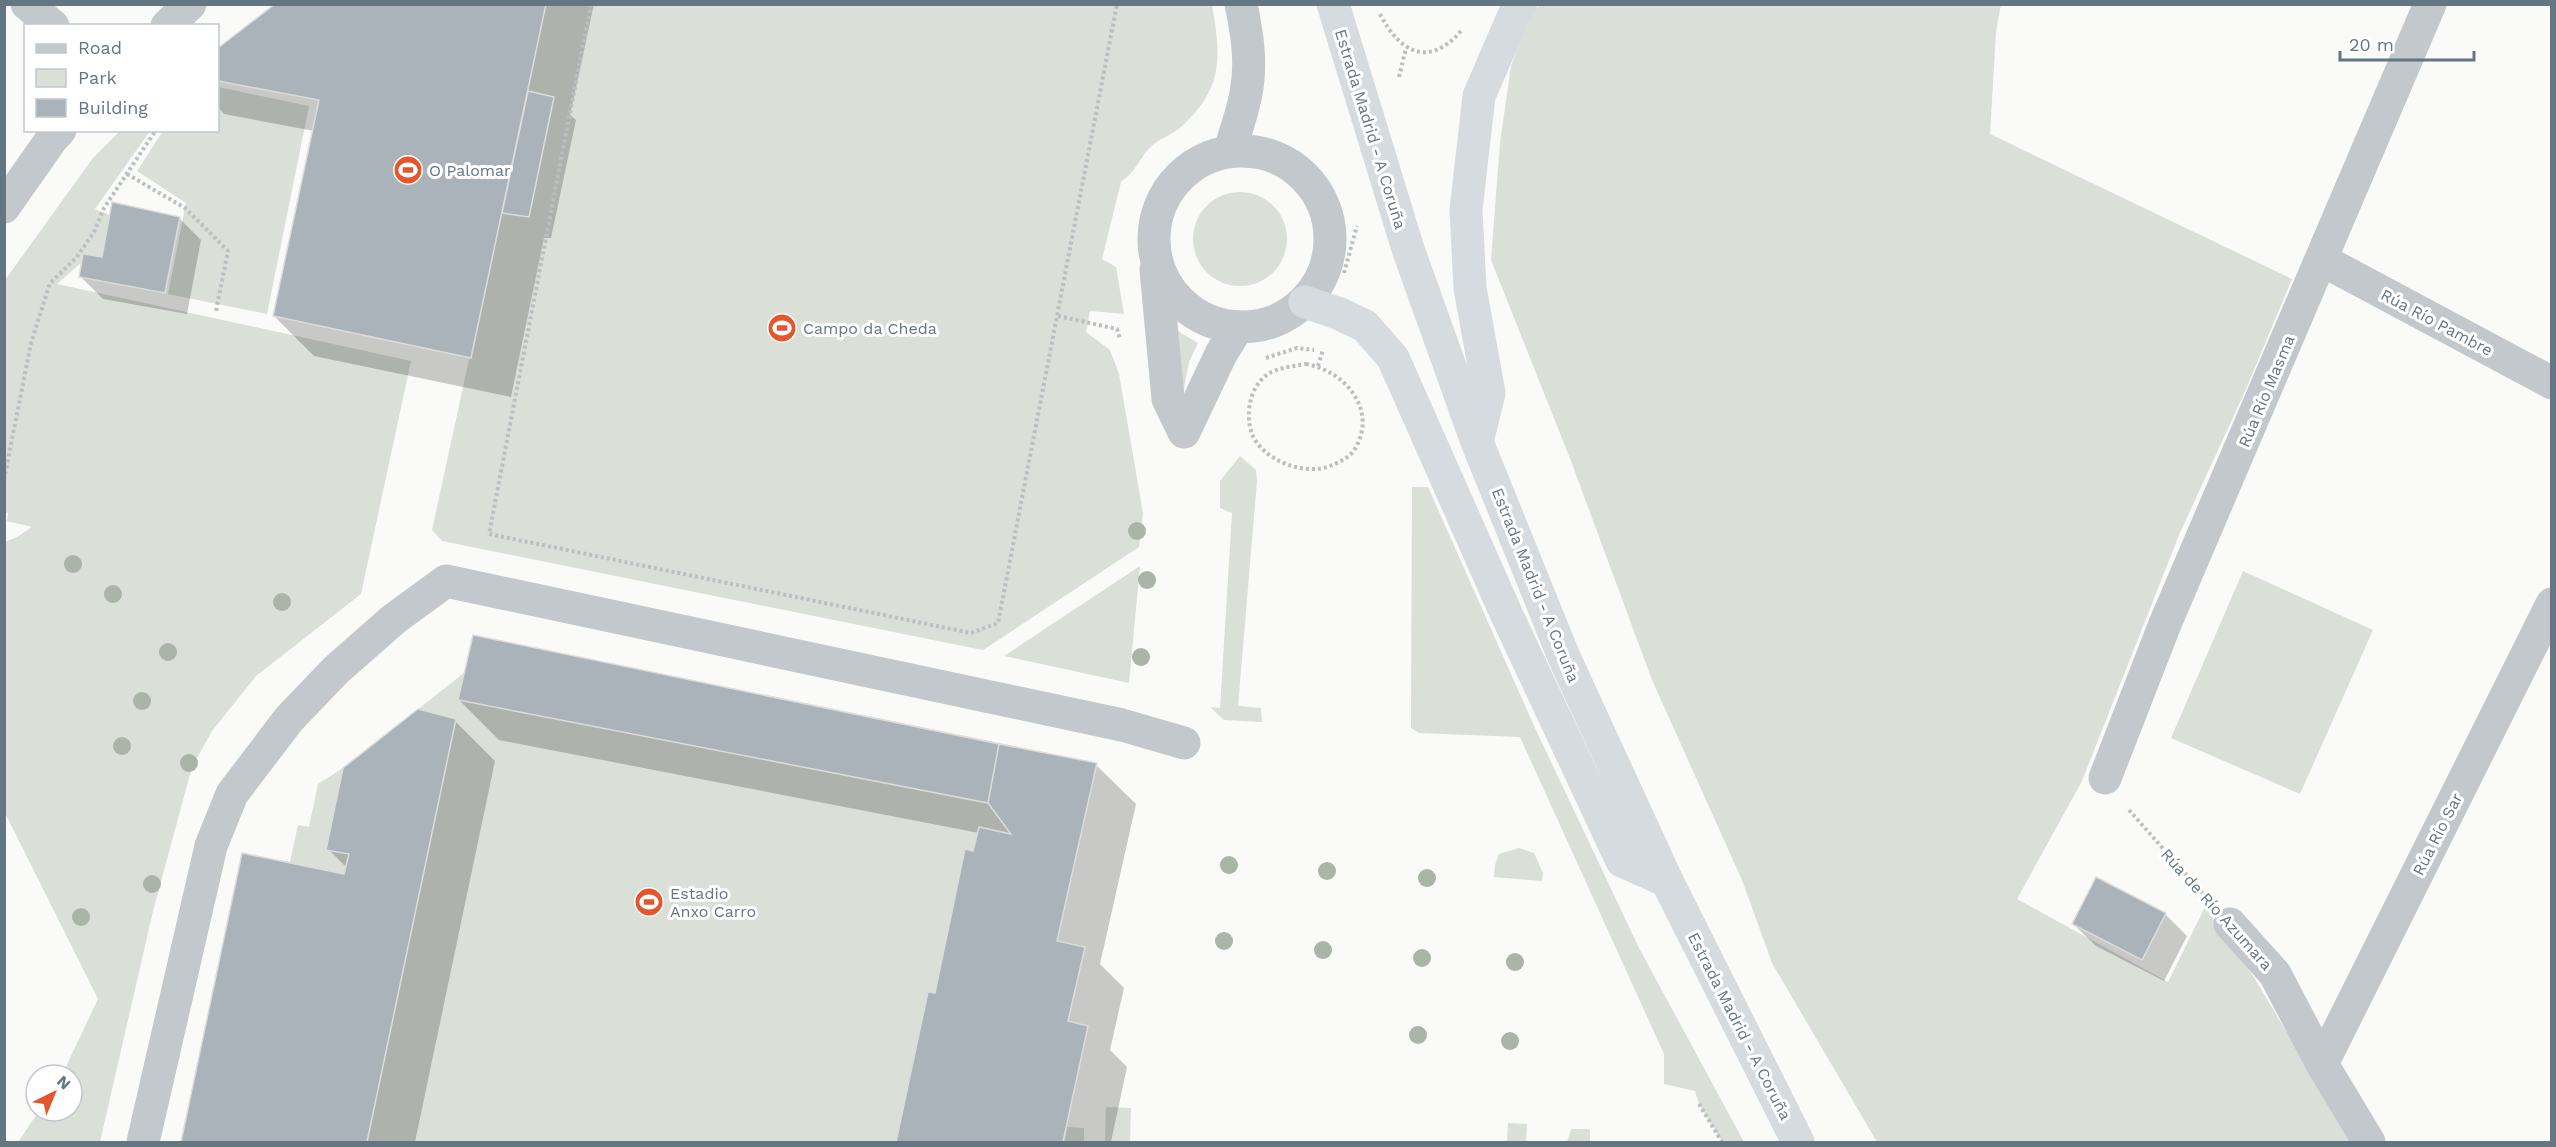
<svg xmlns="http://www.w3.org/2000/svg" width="2556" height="1147" font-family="'Work Sans',sans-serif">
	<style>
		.green { fill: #dadfd7 }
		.shadow { fill: #0003 }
		.building { fill: #aab3b9; stroke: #dcdcda; stroke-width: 1.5 }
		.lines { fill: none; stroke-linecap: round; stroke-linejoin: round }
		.path { stroke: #bbbfc2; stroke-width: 4; stroke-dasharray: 3 3; stroke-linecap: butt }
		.minor { stroke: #c3c8cc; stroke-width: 33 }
		.highway { stroke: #d6dbdf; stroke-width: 33 }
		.tree { fill: #aab4a7 }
		.labels { text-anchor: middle; stroke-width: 6; stroke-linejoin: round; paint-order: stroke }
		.street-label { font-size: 16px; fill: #657683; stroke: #fff }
		.poi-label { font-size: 16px; fill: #657683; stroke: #fff; text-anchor: start }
	</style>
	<rect width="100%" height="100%" fill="#fafaf8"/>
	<path class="green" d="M2001,4L1996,32L1990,134L2292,279L2246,389L2179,535L2082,781L2017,899L2168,982L2205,907L2255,979L2352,1142H1877L1772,963L1742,880L1652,680L1571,461L1491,260L1500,143L1511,66L1524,30L1539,5Z
		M546,5H1212C1221,57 1224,88 1181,127C1173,134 1162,138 1154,144C1141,154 1138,170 1121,182L1102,259L1116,267L1124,314L1090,311L1086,332L1110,350L1119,374L1143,513L1139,547L983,650L442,541L432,530Z
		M218,87L309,106L267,314L168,294L186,203L137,171L163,131L218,130Z
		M120,131H150L95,209L110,215L102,257L82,262L57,284L411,361L361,594L256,676L212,731L192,767L153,911L100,1142H18L39,1111H72V1075H62L98,999L5,813V542L17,537L32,527L7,521L8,513L5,512V280L93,158Z
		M1193 239a47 47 0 1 1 94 0a47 47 0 1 1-94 0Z
		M1171,327L1198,343L1189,362L1182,398Z
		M1240,456L1256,470L1257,481L1238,706L1261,708L1262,722L1224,720L1210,707L1220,708L1232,513L1220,508V481Z
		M1412,487H1428L1535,728L1639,948L1744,1142H1722L1699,1104L1695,1091L1664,1084V1054L1520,737L1419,733L1411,728Z
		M1140,566L1129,683L1004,656Z
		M2243,571L2373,630L2300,794L2171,738Z
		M473,635L1097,763L1057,941L1085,947L1068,1020L1088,1026L1063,1142H181L242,853L290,862L298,825L309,827L318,784L343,768L464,673Z
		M1519,848L1534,853L1543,873L1542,881L1494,877L1495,865L1499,854Z
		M1106,1107L1131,1108L1130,1142H1105Z
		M1508,1123L1527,1124L1526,1142H1507Z
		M1067,1127L1084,1128V1142H1065Z
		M1571,1129H1590V1142H1567Z"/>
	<path class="shadow" d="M277,4H594L570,115L576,120L551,238H544L511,397L314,356L274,316L314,131L224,114L218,107V50Z
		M179,218L201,240L187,314L103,299L81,277L103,259Z
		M459,700L1096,765L1136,804L1100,964L1124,988L1110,1050L1127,1067L1111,1142H897L929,994L936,995L979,833L499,740Z
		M455,721L495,761L415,1142H183L243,854L345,876L347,868L328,849Z
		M2165,914L2187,936L2164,981L2096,946L2073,924Z"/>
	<path class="building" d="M275,4H546L471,358L273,316L319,100L218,81V48Z
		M528,91L554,97L529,217L502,213Z
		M112,202L180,217L165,293L79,277L83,254L102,257Z
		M473,635L999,744L988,803L458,700Z
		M418,709L456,719L367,1142H181L242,853L344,874L349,854L326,850L343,768Z
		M999,744L1097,763L1057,941L1085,947L1068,1021L1088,1026L1063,1142H896L928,992L935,993L965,849L973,851L979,827L1011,834L988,803Z
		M2096,877L2166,913L2142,960L2072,924Z"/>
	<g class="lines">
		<path class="path" d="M591,4L489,534L971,633L998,623L1117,4
			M1380,14C1400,53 1429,68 1461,31
			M1399,77L1406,48
			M127,174L185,208L228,251L216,311
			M1344,273L1357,226
			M1058,316L1117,329L1120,339
			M1266,358L1297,348L1314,350
			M1306,364C1345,371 1377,409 1356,447C1351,457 1340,462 1330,466C1305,476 1263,461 1252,434C1244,412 1251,380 1274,371C1284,367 1295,366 1306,364Z
			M1318,366L1323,350
			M4,480L31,343L50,283L76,258L94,232L104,208L156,130
			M2129,810L2205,896
			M1699,1104L1722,1142"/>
		<path class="minor" d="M27,4L53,26
			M167,26L190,4
			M1154 239a88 88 0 1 1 176 0a88 88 0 1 1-176 0Z
			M1230,151C1235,132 1243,112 1246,93C1252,63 1247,33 1241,4
			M4,207L51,140L60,130
			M2322,260L2552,383
			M1156,270L1168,399L1184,432
			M1184,432L1221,354L1237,328
			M2105,778L2165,624L2430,4
			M2230,924L2275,974L2322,1064L2369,1142
			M2322,1064L2552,604
			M143,1142L211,846L232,794L289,719L336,670L394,619L446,581L1122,725L1184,743"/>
		<path class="highway" d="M1333,4L1408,249L1477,442L1564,657L1667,881L1798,1142
			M1305,302L1340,314L1365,326L1393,358L1505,611L1622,861L1667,881
			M1477,442L1489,393L1470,288L1466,210L1479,96L1514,15L1521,4"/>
	</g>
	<g class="tree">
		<circle cx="1137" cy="531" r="9"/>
		<circle cx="73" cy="564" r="9"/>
		<circle cx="1147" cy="580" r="9"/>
		<circle cx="113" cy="594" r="9"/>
		<circle cx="282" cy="602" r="9"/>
		<circle cx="168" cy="652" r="9"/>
		<circle cx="1141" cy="657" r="9"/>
		<circle cx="142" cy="701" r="9"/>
		<circle cx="122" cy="746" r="9"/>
		<circle cx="189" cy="763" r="9"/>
		<circle cx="1229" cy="865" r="9"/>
		<circle cx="1327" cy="871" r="9"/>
		<circle cx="1427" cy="878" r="9"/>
		<circle cx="152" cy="884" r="9"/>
		<circle cx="81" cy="917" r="9"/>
		<circle cx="1224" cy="941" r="9"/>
		<circle cx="1323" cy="950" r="9"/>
		<circle cx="1422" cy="958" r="9"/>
		<circle cx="1515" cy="962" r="9"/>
		<circle cx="1418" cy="1035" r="9"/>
		<circle cx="1510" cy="1041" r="9"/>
	</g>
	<defs>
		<g id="stadium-disc" transform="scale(1.5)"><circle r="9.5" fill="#e4572e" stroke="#fff"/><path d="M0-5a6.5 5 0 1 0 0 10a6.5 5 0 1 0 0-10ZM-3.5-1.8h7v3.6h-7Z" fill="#fff"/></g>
	</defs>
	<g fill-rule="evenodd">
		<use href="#stadium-disc" x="408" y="170"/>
		<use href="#stadium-disc" x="782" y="328"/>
		<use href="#stadium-disc" x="649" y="902"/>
	</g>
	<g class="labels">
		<g class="street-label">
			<text transform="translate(1371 129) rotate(73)" y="6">Estrada Madrid - A Coruña</text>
			<text transform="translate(2437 322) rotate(28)" y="6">Rúa Río Pambre</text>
			<text transform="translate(2266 391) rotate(-67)" y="6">Rúa Río Masma</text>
			<text transform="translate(1536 585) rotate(68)" y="6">Estrada Madrid - A Coruña</text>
			<text transform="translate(2437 834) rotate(-63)" y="6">Rúa Río Sar</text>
			<text transform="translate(2217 909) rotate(48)" y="6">Rúa de Río Azumara</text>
			<text transform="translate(1740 1026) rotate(63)" y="6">Estrada Madrid - A Coruña</text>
		</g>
		<g class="poi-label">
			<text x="429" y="176">O Palomar</text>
			<text x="803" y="334">Campo da Cheda</text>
			<text x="670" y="899">Estadio<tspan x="670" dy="18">Anxo Carro</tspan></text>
		</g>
	</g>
	<rect width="2556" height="1147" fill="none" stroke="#657683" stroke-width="12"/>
	<rect x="24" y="24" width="195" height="108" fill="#ffffff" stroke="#c1c8cd" stroke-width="1.5"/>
	<rect x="36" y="44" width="30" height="9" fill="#c3c8cc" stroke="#c1c8cd" stroke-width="1.5"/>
	<text x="78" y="54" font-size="18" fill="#657683">Road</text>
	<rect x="36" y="69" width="30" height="18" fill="#dadfd7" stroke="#c1c8cd" stroke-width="1.5"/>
	<text x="78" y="84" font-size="18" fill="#657683">Park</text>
	<rect x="36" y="99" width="30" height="18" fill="#aab3b9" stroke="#c1c8cd" stroke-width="1.5"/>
	<text x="78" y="114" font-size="18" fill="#657683">Building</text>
	<g transform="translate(54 1093) rotate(43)"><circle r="28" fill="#ffffff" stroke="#c1c8cd" stroke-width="1.5"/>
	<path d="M0-4.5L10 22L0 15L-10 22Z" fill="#e4572e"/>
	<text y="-9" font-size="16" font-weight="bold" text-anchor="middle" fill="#657683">N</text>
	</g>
	<path d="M2340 51v9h134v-9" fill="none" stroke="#657683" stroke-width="3"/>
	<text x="2349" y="51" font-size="18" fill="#657683" stroke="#ffffff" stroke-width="4.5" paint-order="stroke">20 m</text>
</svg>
